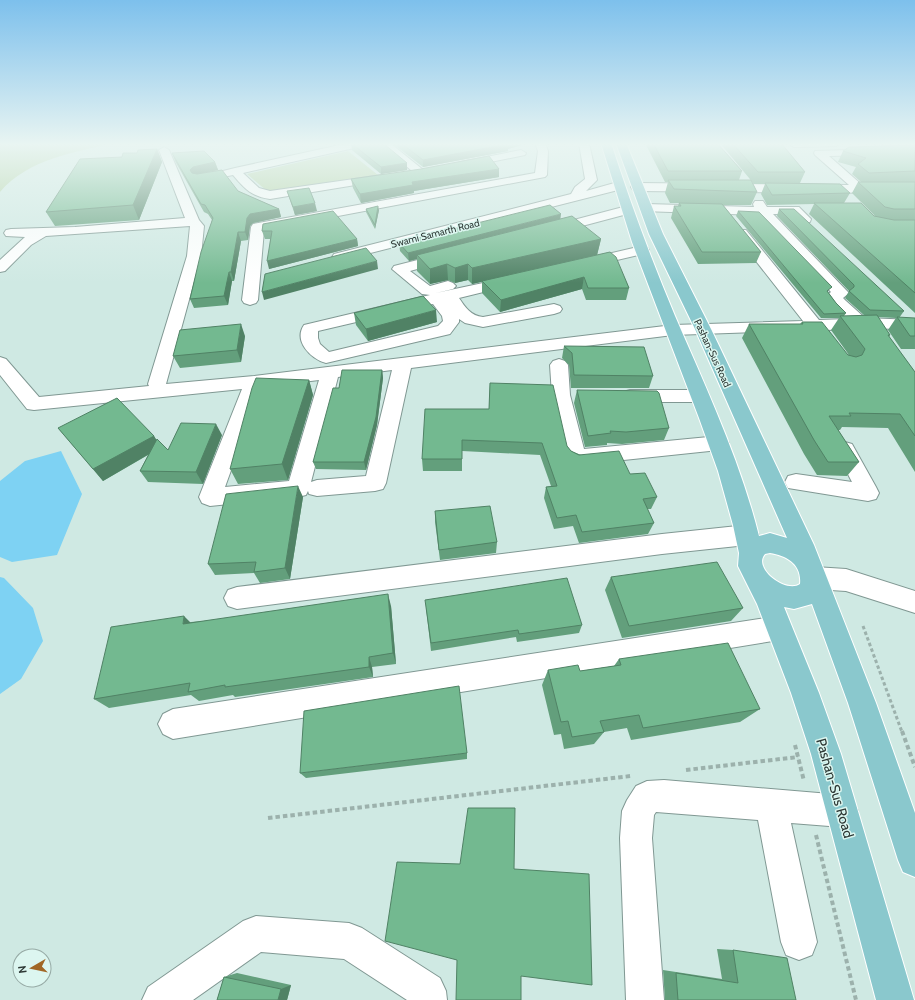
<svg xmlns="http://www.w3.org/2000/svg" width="915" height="1000" font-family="Cabin,sans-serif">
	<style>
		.green { fill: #afcf9c }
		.water { fill: #7ed2f3 }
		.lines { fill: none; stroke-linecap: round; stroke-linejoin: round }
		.minor-casing { stroke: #809893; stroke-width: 2 }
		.major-casing { stroke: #fff; stroke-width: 2 }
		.path-far1 { stroke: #9cb1ac; stroke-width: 3; stroke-dasharray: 3.5 2.5; stroke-linecap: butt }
		.path { stroke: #9cb1ac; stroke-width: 4; stroke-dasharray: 4.5 3; stroke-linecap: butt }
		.minor { fill: #fff; fill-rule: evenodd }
		.major { fill: #8ac8cd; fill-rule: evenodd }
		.wall { fill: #639f7c }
		.shaded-wall { fill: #508265 }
		.building { fill: #73b990; stroke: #508265 }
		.labels { text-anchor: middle; stroke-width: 3; stroke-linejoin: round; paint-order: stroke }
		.far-street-label { font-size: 10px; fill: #2d3835; stroke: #dcf6f0 }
		.near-street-label { font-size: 14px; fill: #2d3835; stroke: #dcf6f0 }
	</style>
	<rect width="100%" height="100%" fill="#cfe9e3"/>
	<path class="green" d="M0,143H115C75,152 28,159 0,192Z
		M348,151L378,175L267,191L247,174Z"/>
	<path class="water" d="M61,451L82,494L57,555L12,562L0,557V481L25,461Z
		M0,577L4,578L33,608L43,641L21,679L0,694Z"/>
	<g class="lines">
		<g class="minor-casing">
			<path id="minor" d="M349,143H368L363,146L243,173L259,188L270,191L382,175L386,176L388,178L386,180L270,199C252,197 244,188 233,175L223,177L219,176L217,174L219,172L235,168Z
				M378,143H390L427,173L425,175H417Z
				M535,143H545L548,151L547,175L545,177L264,230L258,300L256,303L250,305L244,303L242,300L251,227L253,224L535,173L538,151Z
				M579,143H589L597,180L586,191L618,182L622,183L624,186L622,189L339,261L334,260L332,257L334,254L571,194L575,187L585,179Z
				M787,143H841L836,146L794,147Z
				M164,147L169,150L199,220L204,226L201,256L166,384L254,376L673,325L803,321L734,233L736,230H746L819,320L847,319L834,307L826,296L831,292L758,215L642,211L640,208L642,205L646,204L754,207L753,204L755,201H763L767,207H799L811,219L810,222H800L792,214H773L846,290L849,293L843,298L846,301L865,318L915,320V330L873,328L827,330L830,334L828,338C819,340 816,337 810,330L673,335L411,368L386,483L383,489L375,491L317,496L309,494L308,491L306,495L298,497L210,506L202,503L199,497L242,389L34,410L27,409L0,375V357L6,359L39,397L149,386L148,384L187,256L190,226L46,236L31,245L5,271L0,272V260L25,237L6,236L4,233L6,230L11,229L75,227L185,218L159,150ZM392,370L366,476L317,480L311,482L338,377ZM319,380L289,481L225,487L261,387Z
				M915,148V154L829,156L862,185L915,183V191L838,193L637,191L633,190L631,187L633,184L637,183L849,185L815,155L814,153L815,151Z
				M521,150L526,153L525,155L461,168L455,165L461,162Z
				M627,206L631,207L633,210L631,213L552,234L547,233L545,230L547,227Z
				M642,246L647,247L649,250L647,253L587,267L582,266L580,263L582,260Z
				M445,253L450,254L452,257L450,260L410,271L430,286L448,281L453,283L456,286L453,289L436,293L511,277L516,278L518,281L516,284L459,298C465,307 471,316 483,317L554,304L560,306L562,309L560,312L554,314L483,327L465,323L459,319V322L450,334L326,363C311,359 293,341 304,325L430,295L422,294L392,269L394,266ZM433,304L442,316L443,321L438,326L329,352L320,344L318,338V331Z
				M559,359L565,361L568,365L570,395L584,449L719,436L726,438L729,443L726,448L719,450L576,465L569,462L566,457L552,395L550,365L553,361Z
				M630,390H700L707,392L709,396L707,400L700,402H630L623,400L621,396L623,392Z
				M845,442L852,444L876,487L879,493L876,499L868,501L788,488L785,482L788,476L796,474L852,482L835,449L838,444Z
				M747,525L755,528L759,535L755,542L747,545L662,554L237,609L228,606L224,598L228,590L237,587L662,534Z
				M815,567L846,569L915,591V613L846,591L815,589L806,586L803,578L806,570Z
				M779,616L788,619L792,628L788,637L779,640L173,739L163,734L158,724L163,714L173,709Z
				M664,780L842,795L853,800L858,811L853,822L842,827L791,823L817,942L812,955L799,960L786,955L781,942L758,820L656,812L654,815L652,838L664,1000H626L620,838L622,811L627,800L636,786L647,781Z
				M256,916L349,923L362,928L440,978L446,991L447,1000H407L344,959L261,952L193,1000H142L148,987L243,921Z"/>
		</g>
		<g class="major-casing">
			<path id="major" d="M601,143H611C630,202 651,259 675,316C706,388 740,460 759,536L770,533L787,538L695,329L649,234L616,143H626L663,234L711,329L814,545L827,578L876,703L915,813V877L903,872L898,860L848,703L812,604L794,609L784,607L819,693L841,754L914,1000H876L811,754L791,693L757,604L738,566L739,553L733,525L718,471L699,418L632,242ZM770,553C787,556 802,564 800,584C786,594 752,568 765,554Z"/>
		</g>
		<path class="path-far1" d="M863,626L902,732"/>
		<path class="path" d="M902,731L915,767
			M795,745L804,781
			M686,770L798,757
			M268,818L631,776
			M816,835L856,1000"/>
		<use href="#minor" class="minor"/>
		<use href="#major" class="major"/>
	</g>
	<path class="wall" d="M351,143L407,163V170L381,174L352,150Z
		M392,143H525V144L508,149V151L423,167Z
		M645,143H717L742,171L739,180L757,192L751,205H723L761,252L756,263L698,264L671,218L674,206H678L679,203H670L665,193L668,182H665Z
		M720,143H781L805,172L800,183L850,193L844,203L875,216L852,193L858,182H861L852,174L856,167L838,162L843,151L915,145V313L809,214L814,204L767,205L761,194L765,184H754Z
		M157,149L162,162L139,220L55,226L46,212L122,157Z
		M172,153L215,162L218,170L197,174L279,209L281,217L253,223L250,226L248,240L241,241L234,281H232L228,305L194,308L190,299L212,220L208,214L204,212L175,161Z
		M499,169V177L414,191V193L361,203L353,188L351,179Z
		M287,191L317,211L295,215Z
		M366,209L379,210L375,229L366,212Z
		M779,209L904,311L899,318H915V317V349H901L888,330L896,318L878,317L890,335L889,337L915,372V472L888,428L842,427L840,430H838L859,462L847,476L817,475L804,454L742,338L749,324H800L802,322L849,355L831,330L839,318H821L736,216L738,211L828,292L836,303L846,313L844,316H865L845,298L849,291L777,216Z
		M560,219L601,239L597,255L472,284L468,280L455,283L448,280L430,284L417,271V259L409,261L400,251L399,243Z
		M263,224L357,239L358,246L269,269L270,239H265L262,231Z
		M610,252L629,288L626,300H586L582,289L500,312L482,293V281Z
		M354,313L437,322L368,341L356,325Z
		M245,336L241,362L180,368L173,356Z
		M564,346L653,376L649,388H571L569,365L562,358Z
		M382,370L383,378L377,425L366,470L316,469L313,462L339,388Z
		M309,380L313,395L288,480L238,484L230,469Z
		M490,383L567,446L571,451L630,474L657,497L651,509H647L654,523L648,534L579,543L573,526L554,529L544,498L546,487L551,486L540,455L462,451V471H423L422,459L489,409Z
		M577,390L669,428L664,440L622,444L607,443V445L585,447L574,403Z
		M58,428L154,436L156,440L168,450L222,435L203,484L148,482L140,471L148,455L103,481Z
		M303,497L290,579L260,583L254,573L215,575L208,564Z
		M435,511L497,542L496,553L440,560L435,522Z
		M611,577L743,608L731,621L622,638L605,590Z
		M391,606L396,664L372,667L373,677L235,697L233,695L199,701L191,695L109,708L94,699L191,622Z
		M426,608L582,625L579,633L517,642L516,637L431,651Z
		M619,659L760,709L740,722L631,740L627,728L604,732L594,744L564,749L561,734L554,735L542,685L548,670L580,671L614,666Z
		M467,753V759L306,778L300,773Z
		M717,949L733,950L796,1000H665L663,970L722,979Z
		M237,973L291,985L287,1000H217L224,977Z"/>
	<path class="shaded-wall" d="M506,143H525V144L508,149V151L423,167V160Z
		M157,149L162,162L139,220L133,205Z
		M215,162L218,170L196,175L192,178L190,170L193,167Z
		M407,163V170L381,174V167Z
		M499,169V177L414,191V193L361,203L360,194L412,182Z
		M315,203L317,211L295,215L293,207Z
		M378,206L379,210L375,229V225Z
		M279,209L281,217L253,223L250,226L248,240L245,232L247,218L250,214Z
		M561,214L560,222L417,255V259L409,261L408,253Z
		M238,232L241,241L234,281L231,272Z
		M357,239L358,246L269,269L267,261Z
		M601,239L597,255L472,284V268Z
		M377,261L378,269L264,300L262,292Z
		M447,264L448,280L430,284V269Z
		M468,264V280L455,283V268Z
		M229,272L232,281L228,305L224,296Z
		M584,277L582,289L500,312L501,300Z
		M436,310L437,322L368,341L366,329Z
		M241,324L245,336L241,362L237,350Z
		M382,370L383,378L377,425L366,470L364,462Z
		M309,380L313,395L288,480L282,464Z
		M216,424L222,435L203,484L196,472Z
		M154,436L161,447L103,481L93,469Z
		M298,486L303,497L290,579L285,568Z
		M388,594L391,606L396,664L393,653Z
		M184,616L195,627L183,624Z
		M369,657L372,667L373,677L369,667Z
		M291,985L287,1000H278L281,989Z"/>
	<path class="building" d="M351,143H383L407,163L381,167Z
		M401,143H506L508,144L423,160Z
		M653,143H717L742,171H668Z
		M732,143H781L805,172H758Z
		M915,145V171L869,173L858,164L866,158L843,151L849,147Z
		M157,149L133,205L46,212L80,159L122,157L123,153H137L138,150Z
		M204,151L215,162L193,167L190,170L192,173L197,174L222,170L238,191L279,209L250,214L247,218L245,232H238L231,272H229L224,296L190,299L201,252L213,218L205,205L201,204L172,153Z
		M489,156L499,169L412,182L413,185L360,194L351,179L421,169Z
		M668,180H751L757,192L674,189Z
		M858,182H915V209H894L885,207Z
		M765,183L840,184L850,193L772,195Z
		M309,188L315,203L293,207L287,191Z
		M679,203L722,204L761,252H702L674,206H681Z
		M814,203H861L874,216L894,220H915V293Z
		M550,205L561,214L408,253L399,243L445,231Z
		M378,206L375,225L366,209Z
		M779,209H794L904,311L870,310L849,291L854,287V285Z
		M333,211L357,239L267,261L272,231H262L263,224Z
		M738,211L759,212L832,287L827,291L836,303L846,313L824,314Z
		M572,216L601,239L472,268L468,264L455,268L447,264L430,269L417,255Z
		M366,248L377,261L262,292L265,274Z
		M610,252L616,257L629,288H588L584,277L501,300L482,281Z
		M423,296L436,310L366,329L354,313Z
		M877,315L890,335H888L915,372V436L900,414L849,413L851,416H829L859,462H828L814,440L749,324H803L802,322H822L848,355L856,357L862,355L865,349L840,316Z
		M897,317L915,318V336H910Z
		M241,324L237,350L173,356L180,330Z
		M564,346L644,347L653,376L574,375L572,353Z
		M342,370H382L376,417L364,462H313L333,388H339Z
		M256,378L309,380L282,464L230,469L252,388Z
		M490,383L553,385L567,446L571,451L579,455L619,451L630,474L645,473L657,497L643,499L654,523L582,532L576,515L557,518L546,487L557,486L542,443L462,440V459H422L425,409H489Z
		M577,390L657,391L659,393L669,428L626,432L610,431L611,433L588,436Z
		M117,398L154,436L93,469L58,428Z
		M181,423L216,424L196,472L140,471L157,439L168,450Z
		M298,486L285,568L254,572L256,562L208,564L226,494Z
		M490,506L497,542L439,550L435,511Z
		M717,562L743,608L629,626L611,577Z
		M567,578L582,625L519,634L518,630L431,643L425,600Z
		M388,594L393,653L369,657V667L225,687V685L188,692L190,683L94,699L111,627L184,616L183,624Z
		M728,643L760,709L643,728L639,715L600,721L604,732L572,737L568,721L561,722L548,670L578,665L580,671L621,665L619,659Z
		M459,686L467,753L300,773L304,711Z
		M468,808H515L514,869L589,874L592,985L521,976V1000H456L457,960L385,941L397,862L460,864Z
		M733,950L787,958L796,1000H678L676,973L738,983Z
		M224,977L281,989L278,1000H217Z"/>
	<linearGradient id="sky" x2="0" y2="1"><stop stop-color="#7dc0ec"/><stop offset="0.51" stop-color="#e9f5f2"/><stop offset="1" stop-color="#e9f5f2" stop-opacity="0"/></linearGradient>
	<rect width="915" height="283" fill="url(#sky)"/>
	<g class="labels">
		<g class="far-street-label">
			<text transform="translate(435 233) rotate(-14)" y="4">Swami Samarth Road</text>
			<text transform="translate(713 353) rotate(65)" y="4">Pashan-Sus Road</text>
		</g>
		<g class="near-street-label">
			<text transform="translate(835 788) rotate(74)" y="5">Pashan-Sus Road</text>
		</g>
	</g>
	<g transform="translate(32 968) rotate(261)"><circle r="19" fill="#dcf6f0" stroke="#96aaa5"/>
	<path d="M0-3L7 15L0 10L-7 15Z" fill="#a16726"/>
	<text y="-6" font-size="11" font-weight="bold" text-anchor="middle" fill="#2d3835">N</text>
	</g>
</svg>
